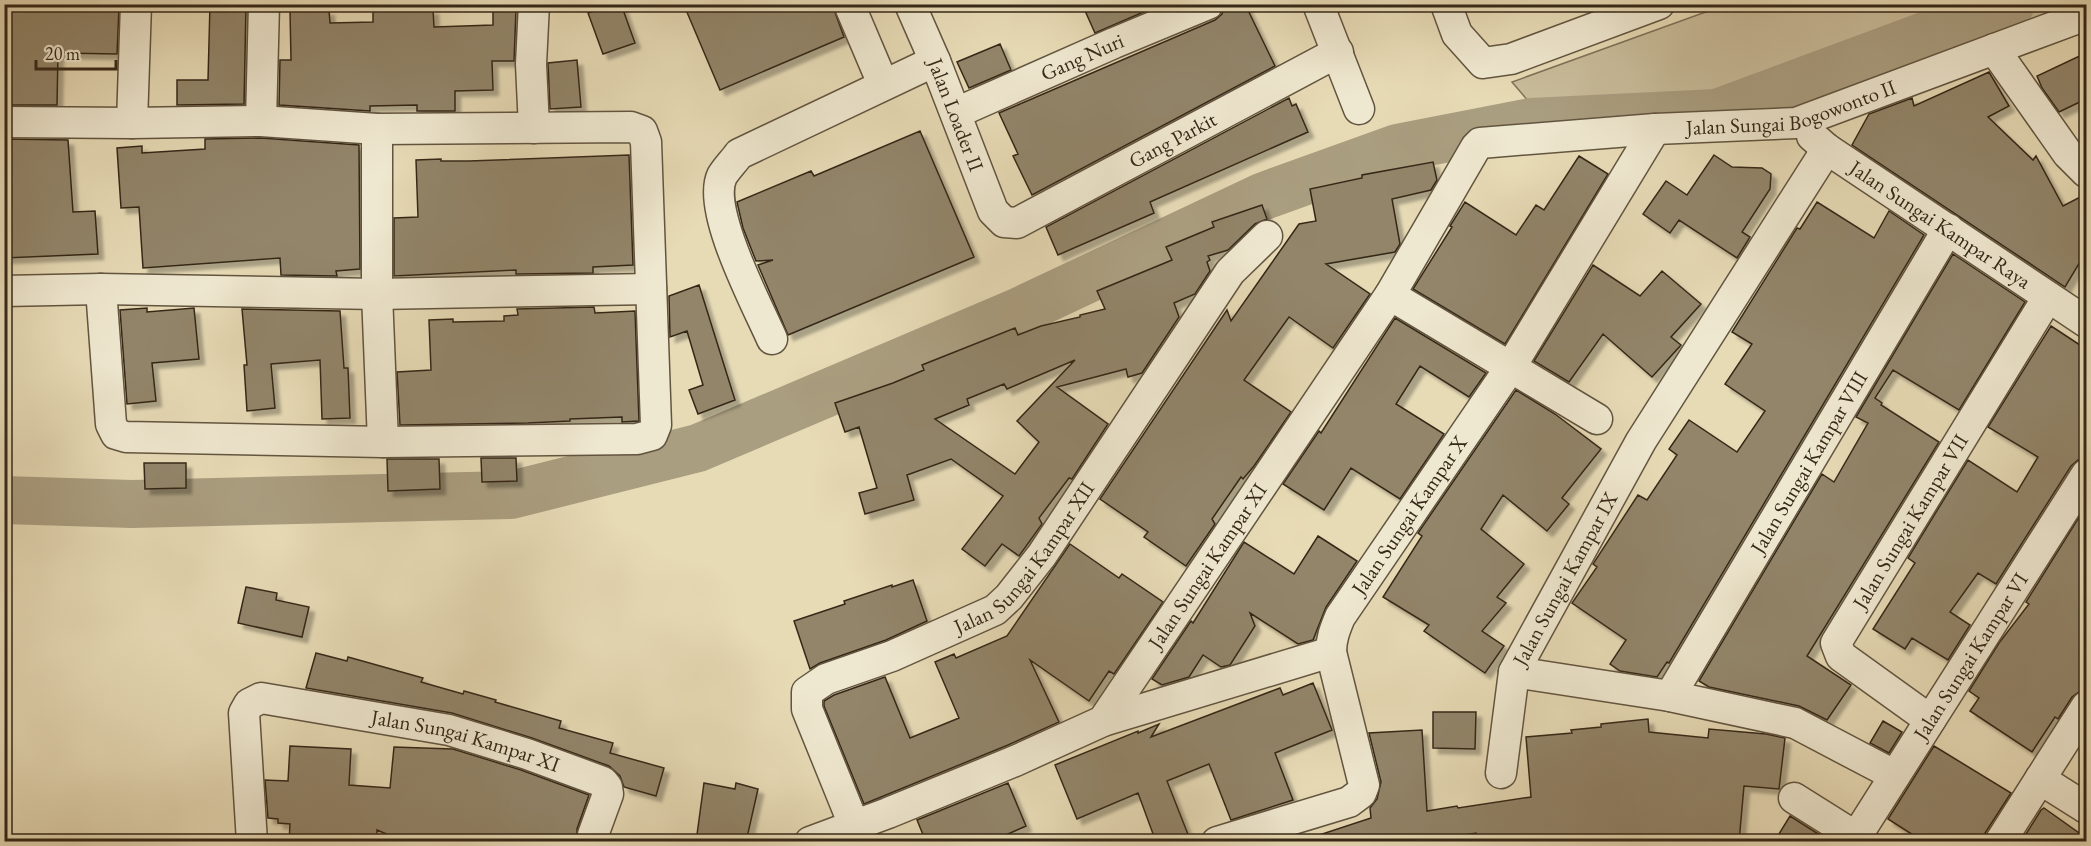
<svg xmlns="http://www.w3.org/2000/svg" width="2091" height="846" font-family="'EB Garamond',serif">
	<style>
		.green { fill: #c9bd9b; stroke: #7f725a; stroke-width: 1.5 }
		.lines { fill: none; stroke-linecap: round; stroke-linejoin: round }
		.river { stroke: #aa9e80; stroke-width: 48 }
		.building { fill: #92856a; stroke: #352818; stroke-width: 1.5; fill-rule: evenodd; filter: url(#shadow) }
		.street-casing { stroke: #625540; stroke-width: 33 }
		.street { stroke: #efe8d0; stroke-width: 30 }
		.labels { text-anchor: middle; stroke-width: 4.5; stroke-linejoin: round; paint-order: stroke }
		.street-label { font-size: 21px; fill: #352818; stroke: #efe8d0 }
	</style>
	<defs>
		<filter id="shadow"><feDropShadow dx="5.5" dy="5.5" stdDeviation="1.5" flood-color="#0004"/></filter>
	</defs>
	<rect width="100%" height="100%" fill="#e7dbb6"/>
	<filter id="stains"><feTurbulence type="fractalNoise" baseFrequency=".00333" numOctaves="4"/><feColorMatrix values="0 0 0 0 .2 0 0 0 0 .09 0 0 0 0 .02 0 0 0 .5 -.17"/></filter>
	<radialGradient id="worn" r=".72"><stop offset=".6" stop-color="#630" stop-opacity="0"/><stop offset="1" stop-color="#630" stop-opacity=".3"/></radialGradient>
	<path class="green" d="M1725,5H2086L1777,116L1547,123L1512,82Z"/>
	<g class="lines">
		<path class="river" d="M4,500L132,504L511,495L698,448L1020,311L1264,196L1397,148L1531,122L1717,113L2011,4"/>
	</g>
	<path class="building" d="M4,4L119,7L117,54L58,53L57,105H4Z
		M210,4H246L244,104L177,105V80H208Z
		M612,4H621L635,43L603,54L588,13Z
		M699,4H832L844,37L720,90L686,10Z
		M1082,4H1162L1095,33Z
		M1225,4H1245L1275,66L1032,195L1013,156L1018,154L999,113L1215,20L1222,14Z
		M408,8V10L433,9L434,27L493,25V10L516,9L514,61H492L493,90L455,91V111H417V105L370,106V111L279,105L280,60H291L290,11L329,10L330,23L373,22V9Z
		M1000,44L1011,70L969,88L957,62Z
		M2086,53V99L2059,112L2042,88L2037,76Z
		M577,60L581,107L550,109L548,63Z
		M1989,72L2009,106L1988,117L2033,160L2036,156L2063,206L2086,194V252L2065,287L1852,145L1869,114L1912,98L1914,106Z
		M1289,98L1292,106L1296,104L1308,132L1150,202L1154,213L1058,255L1046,227Z
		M920,131L974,257L788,335L758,265L773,260L756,261L743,228L737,202L811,171L814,176Z
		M261,138L359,145L360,269L336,271L337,276L281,275L280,258L143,268L139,207L121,208L117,148L142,146V153L205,149V139Z
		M4,139L68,140L73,212L95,211L98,254L4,258Z
		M629,155L633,265L593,267V273L516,274V270L394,276V218L418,217L416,160L441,159V161H469Z
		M1714,155L1732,167L1762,168L1771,174L1770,189L1742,232L1750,237L1737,258L1679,220L1670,233L1643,214L1666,181L1687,195Z
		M1579,156L1608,174L1505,344L1413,289L1452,227L1450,226L1465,202L1516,235L1536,205L1544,210Z
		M1433,162L1437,180L1431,190L1392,199L1400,244L1395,252L1326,264L1370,294L1333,348L1289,317L1244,380L1291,412L1254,466L1243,479L1241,477L1212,519L1215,524L1186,566L1144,537L1148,532L1100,499L1227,310L1231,321L1299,224L1316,221L1310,189L1362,178V175Z
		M1817,202L1874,238L1889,211L1924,235L1669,663L1667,662L1657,677L1620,671L1610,664L1626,640L1572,603L1597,567L1593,564L1638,495L1647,500L1677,455L1669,449L1689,420L1737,452L1765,411L1725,384L1752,344L1732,332L1797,228L1800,229Z
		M1262,205L1267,219L1255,224L1228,250L1208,256L1210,260L1207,262L1210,271L1195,294L1174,303L1179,317L1142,373L1128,377L1126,369L1057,387L1108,424L1072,479L1069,478L1039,518L1042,524L1019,556L1002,544L985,566L962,549L1003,496L951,459L907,475L914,500L865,514L859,493L877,488L859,427L845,432L835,403L893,383L924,370L922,365L1015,328L1018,335L1041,326L1080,317V315L1105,309L1097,291L1172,260L1166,247L1214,227L1212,222ZM1075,360L1017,421L1039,442L1015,474L935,419L969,405L967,399L1004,384L1007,389Z
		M1953,254L2025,302L1959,410L1893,370L1875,398L1882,403L1881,405L1939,442L1807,656L1851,685L1827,720L1799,706L1709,687L1699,681L1822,474L1834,482L1868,423L1856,417Z
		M1593,265L1640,296L1662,271L1701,304L1671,337L1681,345L1652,377L1603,334L1569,382L1534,361Z
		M699,285L735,400L698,414L689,390L703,385L687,331L670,337L669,296Z
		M594,307L595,313L635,311L639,421L622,422V417L570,419V421L528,423L400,425L397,372L431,370L429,320L453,319V322L504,321V316L518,315L517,309Z
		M147,308V312L194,308L199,359L152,363L156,401L127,404L120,310Z
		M242,309L340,311L344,368H348L350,418L322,419L320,360L271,364L275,408L247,411L244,365H247Z
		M1395,318L1486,373L1469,397L1420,366L1396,404L1444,434L1400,499L1351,468L1324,510L1283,484L1319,431L1321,433Z
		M2051,326L2086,349V458L2078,460L2071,466L1996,584L1978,573L1950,612L1970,625L1948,660L1912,638L1905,649L1873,629L1915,563L1908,558L1968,460L2017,492L2038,457L1988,427Z
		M1516,390L1555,414L1601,449L1562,498L1569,504L1547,531L1503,495L1481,529L1524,564L1497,597L1506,603L1482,631L1504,646L1485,673L1424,631L1429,625L1383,597L1422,536L1418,533Z
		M481,458H516L517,481L482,482Z
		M387,459H439L440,489L388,491Z
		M144,463H186V488L145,489Z
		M2086,506V690L2079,692L2072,697L2058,719L2055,717L2032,752L1970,711L1979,698L1969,691L1999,643L2029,604L2026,602Z
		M1318,536L1357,561L1326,607L1313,640L1298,644L1250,613L1255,626L1230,665L1221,667L1203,655L1189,677L1162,685L1152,679L1191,621L1193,623L1244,542L1294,574Z
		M1070,544L1119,578L1122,574L1163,602L1114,674L1109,671L1089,701L1030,660L1059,722L1008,745L864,804L824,706V701L834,695L885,677L910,738L959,718L935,662L954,654L956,658L1007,636Z
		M913,580L927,621L886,640L820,663L810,669L794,621L845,604L844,601L892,585V587Z
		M246,587L277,593L276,600L309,607L302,637L238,623Z
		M316,653L347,661L348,657L423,678L421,682L463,694L464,691L496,700L495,702L561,721L559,728L613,743L610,753L664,768L656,796L624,787L620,776L609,766L532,738L452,713L306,688Z
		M1313,683L1332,730L1275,753L1293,800L1231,820L1209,764L1167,781L1191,842H1156L1138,793L1077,819L1055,765L1138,731V733L1159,724L1151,737L1280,688L1283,695Z
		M1433,712H1476L1475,749L1433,748Z
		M1648,719L1649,732L1708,738L1709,729L1766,734L1785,738L1779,789L1744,786L1739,842H1478L1476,833L1423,842H1313V837L1371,818L1370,808L1377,799L1381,782L1369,733L1422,730L1427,811L1457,806L1458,808L1531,797L1526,737L1572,733L1571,730L1601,727V724Z
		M1883,721L1902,732L1889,753L1870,743Z
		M290,746L351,749L349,785L390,788L394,747L453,749L521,770L589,795L577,829V842H405L377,830V842H289L290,824L278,823V819L268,818L265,780L288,781Z
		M1934,746L2011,793L1985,833L1983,842H1924L1888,819Z
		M704,783L735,789L736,783L758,789L746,842H696Z
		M1008,783L1026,826L990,842H926L917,820Z
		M2044,808L2086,838V842H2021L2041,810Z
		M1790,816L1831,842H1774Z"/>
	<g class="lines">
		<g class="street-casing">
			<g id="street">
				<path d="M534,4L531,64L534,128"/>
				<path d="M849,4L883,84"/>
				<path id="s1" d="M910,4L935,61L993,211L1004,222L1017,223L1338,52"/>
				<path d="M1318,4L1359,109"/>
				<path d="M1446,4L1457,34L1483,63L1511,59L1659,4"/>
				<path d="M1994,49L2068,154L2086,172"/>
				<path id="s2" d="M956,113L1114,43L1208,4"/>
				<path d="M261,121L264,4"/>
				<path d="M4,122L132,123L261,121L377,129L631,127L642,131L646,142L656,425L652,435L637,439L383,442L126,437L116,434L111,424L101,289"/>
				<path d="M132,123L136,4"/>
				<path d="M377,129V294L383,442"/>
				<path id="s3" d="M1812,136L1827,149L2086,322"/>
				<path d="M4,291L101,289L377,294L651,289"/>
				<path d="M1390,295L1597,419"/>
				<path d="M772,339C757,305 706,209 722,176C726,169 734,161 739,154L935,61"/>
				<path d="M1514,672L1670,696L1795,723L1894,775"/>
				<path id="s4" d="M1670,696L1948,229"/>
				<path id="s5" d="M1930,720L1841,656L1836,643L2048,297"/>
				<path d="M1103,721L1331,652"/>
				<path id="s6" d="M1501,773L1514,672L1641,441L1827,149"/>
				<path d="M2040,779L2086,808"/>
				<path d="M1794,798L1864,842"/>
				<path id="s7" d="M854,825L807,709V692L826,679L892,656L995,610L1009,597L1042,555L1230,272L1267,236"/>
				<path id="s8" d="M1856,837L2086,475"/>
				<path id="s9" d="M252,842L244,713L249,704L261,698L449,730L527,754L603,782L607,787L608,794L593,835L595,842"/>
				<path id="s10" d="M810,842L888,813L1015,761L1103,721L1390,295L1476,147L1480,143L1655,129L1796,123L2086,15"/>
				<path id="s11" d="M1217,842L1349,802L1361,793L1364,785L1331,652C1331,639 1335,629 1340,617L1510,368L1655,129"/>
				<path d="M2000,842L2086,707"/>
			</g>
		</g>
		<use href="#street" class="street"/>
	</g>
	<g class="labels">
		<g class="street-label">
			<text dy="7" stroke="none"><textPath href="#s2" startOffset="138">Gang Nuri</textPath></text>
			<text dy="7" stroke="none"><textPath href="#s10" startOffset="1322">Jalan Sungai Bogowonto II</textPath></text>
			<text dy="7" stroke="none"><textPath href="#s1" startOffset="120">Jalan Loader II</textPath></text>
			<text dy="7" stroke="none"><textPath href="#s1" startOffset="428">Gang Parkit</textPath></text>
			<text dy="7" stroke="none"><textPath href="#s3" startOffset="156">Jalan Sungai Kampar Raya</textPath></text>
			<text dy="7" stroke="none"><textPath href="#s4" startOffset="272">Jalan Sungai Kampar VIII</textPath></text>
			<text dy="7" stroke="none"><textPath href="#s11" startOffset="458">Jalan Sungai Kampar X</textPath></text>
			<text dy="7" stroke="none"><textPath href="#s5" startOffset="266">Jalan Sungai Kampar VII</textPath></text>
			<text dy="7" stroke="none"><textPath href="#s7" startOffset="405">Jalan Sungai Kampar XII</textPath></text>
			<text dy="7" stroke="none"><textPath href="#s10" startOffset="504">Jalan Sungai Kampar XI</textPath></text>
			<text dy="7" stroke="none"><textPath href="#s6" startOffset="208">Jalan Sungai Kampar IX</textPath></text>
			<text dy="7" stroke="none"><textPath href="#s8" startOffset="214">Jalan Sungai Kampar VI</textPath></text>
			<text dy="7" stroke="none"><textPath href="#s9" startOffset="362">Jalan Sungai Kampar XI</textPath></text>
		</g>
	</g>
	<rect width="2091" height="846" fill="none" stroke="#e7dbb6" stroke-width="24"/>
	<rect x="6" y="6" width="2079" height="834" fill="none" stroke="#352818" stroke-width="3"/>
	<rect x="12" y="12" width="2067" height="822" fill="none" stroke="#352818" stroke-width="1.5"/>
	<path d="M36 60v9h80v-9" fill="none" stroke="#352818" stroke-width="3"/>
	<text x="45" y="60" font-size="18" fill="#352818" stroke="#efe8d0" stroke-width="4.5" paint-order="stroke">20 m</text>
	<rect width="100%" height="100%" filter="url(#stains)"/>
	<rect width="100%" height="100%" fill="url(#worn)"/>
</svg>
